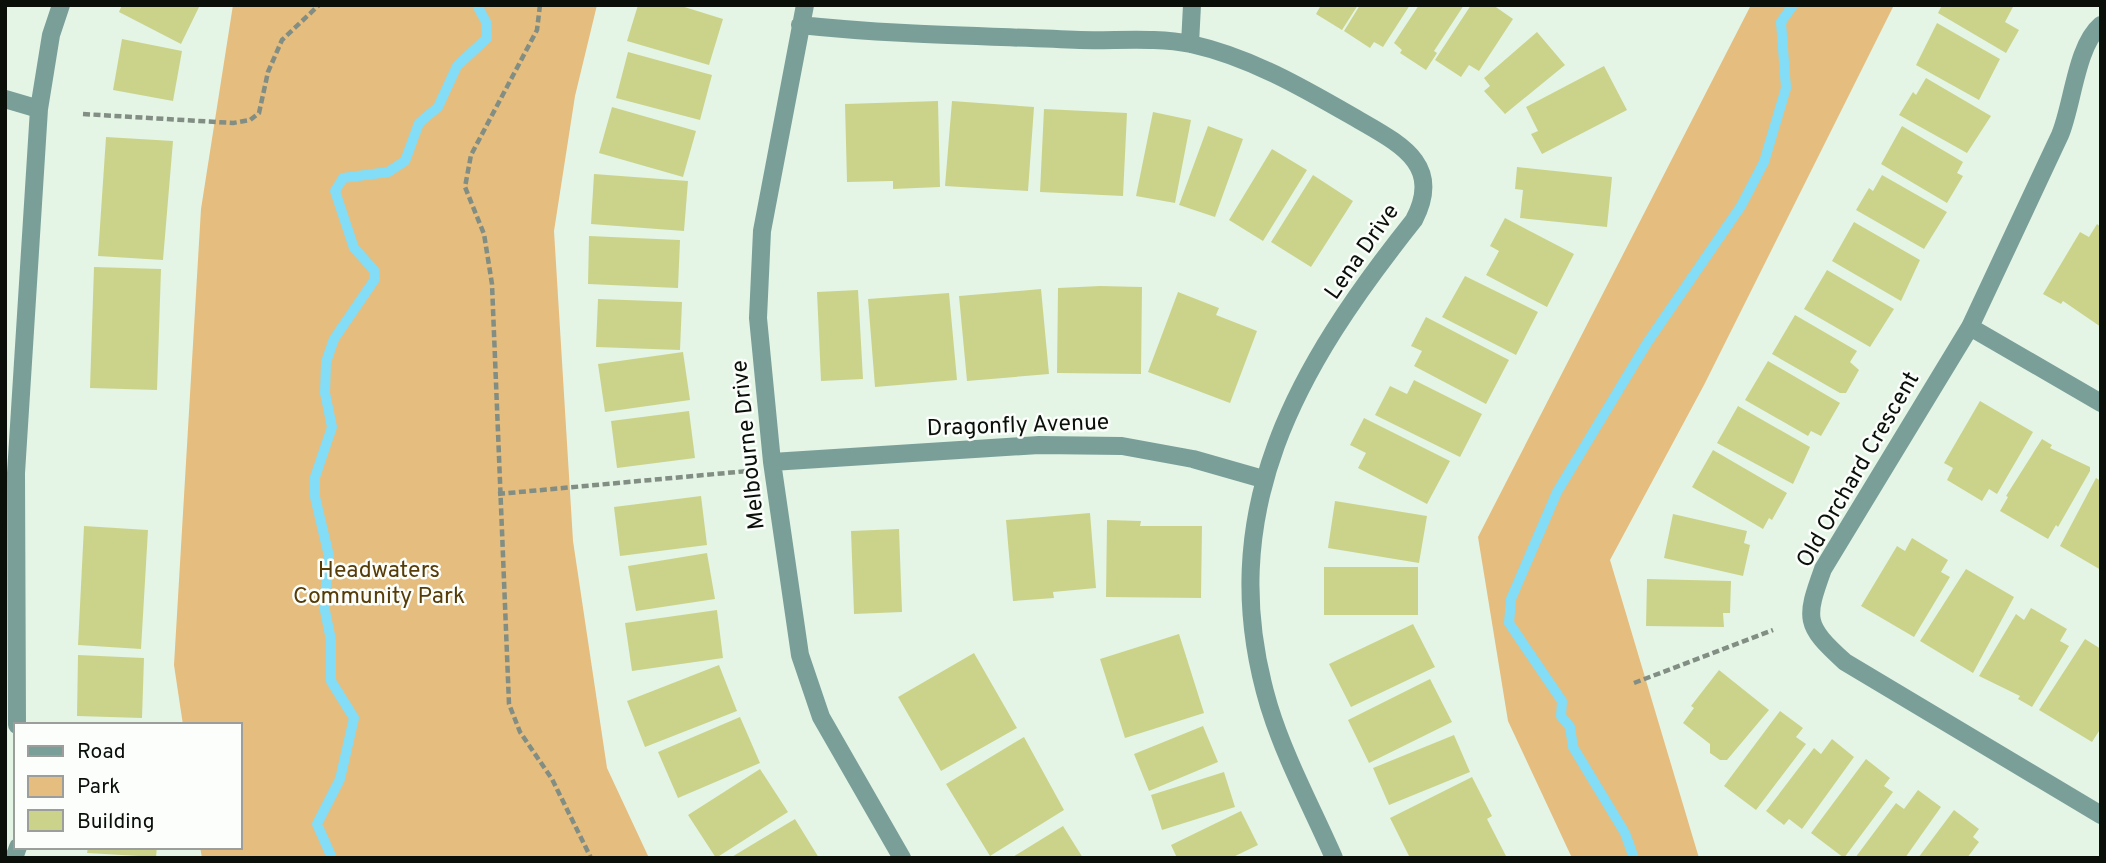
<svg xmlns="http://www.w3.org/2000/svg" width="2106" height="863" font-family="Overpass,sans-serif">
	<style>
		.green { fill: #e4bd7f }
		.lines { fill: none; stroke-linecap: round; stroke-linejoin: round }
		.stream { stroke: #83ddf7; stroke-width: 10 }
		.building { fill: #cbd38b }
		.path { stroke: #828e83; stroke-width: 4.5; stroke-dasharray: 7 3.5; stroke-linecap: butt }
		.street { stroke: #7a9f99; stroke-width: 18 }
		.labels { text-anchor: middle; stroke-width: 5; stroke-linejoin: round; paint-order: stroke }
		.street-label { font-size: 23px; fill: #0a0f0a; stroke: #fbfefb }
		.park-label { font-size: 23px; fill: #573c08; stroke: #fbfefb }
	</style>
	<rect width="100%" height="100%" fill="#e4f5e6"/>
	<path class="green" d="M233,5H597L575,96L554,231L573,541L607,768L649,858H202L200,847H240V725H183L174,665L201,209Z
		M1751,5H1894L1704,385L1610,560L1699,858H1572L1508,721L1478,537Z"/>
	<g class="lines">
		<path class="stream" d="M332,858L317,824L340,779L354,718L331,681V640L324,606L329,556L315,497V477L332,427L325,393L326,362L334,339L375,279L374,270L354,248L335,191L343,178L388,172L405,161L419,123L438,107L457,66L487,38L486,22L477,5
			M1634,858L1625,833L1573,747L1570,727L1561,716L1562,701L1509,623L1511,599L1557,492L1647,343L1741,206L1764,162L1786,88L1781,22L1793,5"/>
	</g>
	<path class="building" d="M122,5H200L181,44L119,12Z
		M638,5H678L723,19L709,65L627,41Z
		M1321,5H1358L1342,30L1316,14Z
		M1360,5H1410L1383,47L1374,42L1370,48L1344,31Z
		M1419,5H1464L1434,51L1437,53L1426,70L1400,53L1402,50L1394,43Z
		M1471,5H1493L1513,19L1479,71L1469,65L1461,77L1435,60Z
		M1942,5H2014L2005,22L2019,30L2006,53L1938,13Z
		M1937,23L2000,59L1979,100L1916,65Z
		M1537,32L1565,65L1505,114L1484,91L1490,86L1484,78Z
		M122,39L182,51L173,101L113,90Z
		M628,52L712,75L700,120L616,98Z
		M1604,66L1627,110L1542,154L1531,134L1538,131L1526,107Z
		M1926,78L1991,116L1967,153L1899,115L1913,92L1916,95Z
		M938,101L940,187L893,189V181L847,182L845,104Z
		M952,101L1034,107L1028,191L945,186Z
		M612,107L696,131L683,177L599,153Z
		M1044,109L1127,113L1123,196L1040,192Z
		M1153,112L1191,120L1175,203L1136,196Z
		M1208,126L1243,139L1215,217L1179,205Z
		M1902,126L1963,162L1957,173L1963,176L1947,203L1881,164Z
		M106,137L173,141L163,260L98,256Z
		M1272,149L1307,170L1263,241L1229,220Z
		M1517,167L1612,177L1607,227L1520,218L1523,190L1515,189Z
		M594,174L688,181L684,231L591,224Z
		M1313,175L1353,201L1311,267L1271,242Z
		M1882,175L1947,212L1924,249L1856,210L1869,188L1873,191Z
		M1505,218L1574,254L1547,307L1486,275L1499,251L1490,246Z
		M1854,222L1920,260L1901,301L1832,261Z
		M2097,224L2101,227V327L2063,301L2061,304L2043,294L2080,232L2089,237Z
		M589,236L680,240L678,288L588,284Z
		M94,267L161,269L157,390L90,388Z
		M1827,270L1894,309L1870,347L1804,309Z
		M1465,276L1538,312L1516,355L1442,317Z
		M1100,286L1142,287L1141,374L1057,373L1058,288Z
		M1041,289L1049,374L967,381L959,296Z
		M858,290L863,379L821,381L817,292Z
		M1178,292L1219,308L1216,315L1257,331L1230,403L1148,372Z
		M949,293L957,380L875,387L868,299Z
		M598,299L682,302L680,350L596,347Z
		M1795,315L1857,351L1850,362L1859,370L1846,393H1840L1772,354Z
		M1426,317L1509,360L1486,404L1414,366L1422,351L1411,346Z
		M683,352L690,400L605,412L598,364Z
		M1768,361L1840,403L1821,436L1811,431L1808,436L1745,400Z
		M1414,380L1482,414L1460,457L1375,415L1390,386L1407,394Z
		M1980,401L2033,432L1997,494L1989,489L1982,501L1947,480L1953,468L1944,463Z
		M1738,406L1810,447L1793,484L1717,443Z
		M689,411L695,458L617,468L611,421Z
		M1364,418L1450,461L1427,504L1358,468L1366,453L1350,445Z
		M2042,439L2052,445L2050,448L2090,467V471L2058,527L2056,525L2048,539L2000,511L2008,497L2006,496Z
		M1713,450L1787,493L1772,520L1769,518L1763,529L1692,487Z
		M2096,478L2101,481V570L2060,546Z
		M701,496L707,545L620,556L614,507Z
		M1335,501L1427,516L1419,563L1328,548Z
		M1090,513L1096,588L1053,592L1054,598L1013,601L1006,520Z
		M1673,514L1747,531L1744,543L1750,545L1743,576L1664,558Z
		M1107,520L1141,521L1140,526H1202L1201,598L1106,597Z
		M84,526L148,530L141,649L78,645Z
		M899,529L902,612L854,614L851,531Z
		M1912,538L1948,560L1941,572L1950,577L1914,637L1861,606L1897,546L1905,551Z
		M707,553L715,599L636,611L628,566Z
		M1324,567H1418V615H1324Z
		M1966,569L2014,597L1973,673L1920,641Z
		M1647,579L1731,581L1730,613H1723L1724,627L1646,626Z
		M2031,608L2067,629L2060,641L2069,646L2032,707L2018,699L2020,696L1979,676L2016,614L2024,620Z
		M717,610L723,658L632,671L625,623Z
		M1413,624L1435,667L1351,707L1329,664Z
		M1179,634L1204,713L1125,738L1100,659Z
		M2085,639L2101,649V728L2092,742L2039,710Z
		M974,653L1017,728L941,771L898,697Z
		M78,655L144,658L142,718L77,716Z
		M719,665L737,711L645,747L627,701Z
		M1719,670L1769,710L1727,760H1720L1710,753V744L1683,723L1694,708L1691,706Z
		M1430,679L1452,722L1369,763L1348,720Z
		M1780,711L1803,728L1796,737L1806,744L1756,810L1724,786Z
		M740,717L760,763L678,798L658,752Z
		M1203,726L1218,762L1149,791L1134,754Z
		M1454,735L1470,772L1389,805L1373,768Z
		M1024,737L1064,810L990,856L946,784Z
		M1832,739L1854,757L1802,829L1789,819L1784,825L1766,811L1814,748L1821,754Z
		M1866,759L1890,778L1884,786L1893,792L1844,858L1811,833Z
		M760,769L788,812L716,858L688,815Z
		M1224,772L1235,807L1162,830L1151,795Z
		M1472,777L1492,816L1487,819L1507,858H1410L1390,818Z
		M1918,790L1941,807L1905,858H1855L1896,803L1904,809Z
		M1954,810L1979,829L1973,837L1979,842L1967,858H1918Z
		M1241,811L1258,845L1231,858H1177L1171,845Z
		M795,819L819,858H730Z
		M1063,826L1083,858H1011Z
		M88,847H157L156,857L87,853Z"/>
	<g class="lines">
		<path class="path" d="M540,5L537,30L471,155L465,187L484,234L492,284L509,704L520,732L552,779L591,858
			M83,114L233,123L250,120L259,113L268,72L282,40L319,5
			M498,494L748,471
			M1634,683L1773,630"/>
		<path class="street" d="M805,5L762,231L758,318L772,462L800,655L821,717L902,858
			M800,25C893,35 987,36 1080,40C1116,41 1157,37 1191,44C1254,58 1310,92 1364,123C1406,147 1441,168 1414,220C1297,367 1211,513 1269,706C1285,758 1312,808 1334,858
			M2101,25C2076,46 2073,104 2060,135L1970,327L1823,569C1805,619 1804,625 1845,662L2101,815
			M1190,44L1192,5
			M5,99L39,109
			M1970,327L2101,403
			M772,462L1039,445L1122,446L1193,459L1263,479
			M17,725L16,473L39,109L51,35L61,5
			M14,858L18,847"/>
	</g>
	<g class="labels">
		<g class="street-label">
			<text transform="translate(1361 251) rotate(-55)" y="8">Lena Drive</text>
			<text transform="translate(1018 424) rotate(-2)" y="8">Dragonfly Avenue</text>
			<text transform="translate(747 445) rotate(-96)" y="8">Melbourne Drive</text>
			<text transform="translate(1857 469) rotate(-60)" y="8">Old Orchard Crescent</text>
		</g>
		<g class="park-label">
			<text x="379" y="577">Headwaters<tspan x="379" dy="26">Community Park</tspan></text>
		</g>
	</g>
	<rect width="2106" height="863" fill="none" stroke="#0a0f0a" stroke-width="14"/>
	<rect x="14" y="723" width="228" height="126" fill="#fbfefb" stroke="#9b9e9b" stroke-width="2"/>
	<rect x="28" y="746" width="35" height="10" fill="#7a9f99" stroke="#9b9e9b" stroke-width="2"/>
	<text x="77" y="758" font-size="21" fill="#0a0f0a">Road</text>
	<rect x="28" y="776" width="35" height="21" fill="#e4bd7f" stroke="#9b9e9b" stroke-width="2"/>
	<text x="77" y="793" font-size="21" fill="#0a0f0a">Park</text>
	<rect x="28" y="810" width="35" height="21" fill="#cbd38b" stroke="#9b9e9b" stroke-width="2"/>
	<text x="77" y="828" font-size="21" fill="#0a0f0a">Building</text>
</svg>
